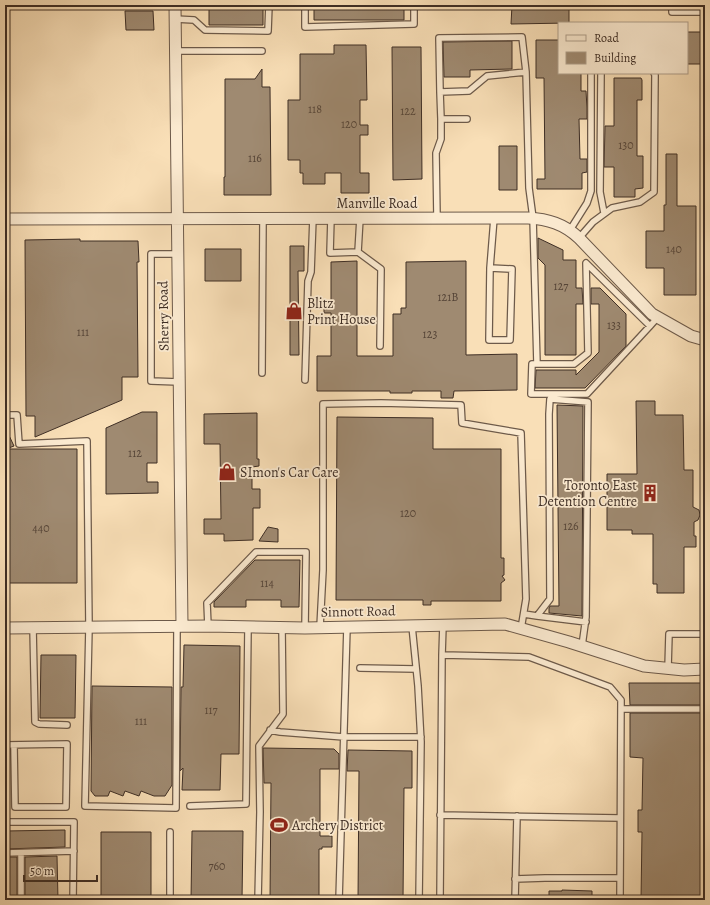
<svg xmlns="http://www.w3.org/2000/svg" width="710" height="905" font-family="Alegreya,serif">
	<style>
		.building { fill: #9f8a71; stroke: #3e2e25 }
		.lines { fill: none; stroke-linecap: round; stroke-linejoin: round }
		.service-casing { stroke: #6d5a4a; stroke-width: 8 }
		.minor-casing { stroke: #6d5a4a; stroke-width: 13 }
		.service { stroke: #fbead0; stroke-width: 5.5 }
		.minor { stroke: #fbead0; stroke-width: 11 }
		.labels { text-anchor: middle; stroke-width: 3.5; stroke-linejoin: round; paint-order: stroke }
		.number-label { font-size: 12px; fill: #564538 }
		.street-label { font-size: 14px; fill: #3e2e25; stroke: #fbead0 }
		.poi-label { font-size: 14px; fill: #3e2e25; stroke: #fbead0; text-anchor: start }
	</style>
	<rect width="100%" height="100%" fill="#f9dfb7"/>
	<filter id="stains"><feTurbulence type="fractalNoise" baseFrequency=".005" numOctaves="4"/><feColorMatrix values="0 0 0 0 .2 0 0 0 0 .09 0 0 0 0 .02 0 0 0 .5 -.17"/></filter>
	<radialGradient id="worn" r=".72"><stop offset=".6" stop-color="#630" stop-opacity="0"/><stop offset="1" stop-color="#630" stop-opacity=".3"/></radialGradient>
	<path class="building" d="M209,5H263V25H209Z
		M314,5H404V20H314Z
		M512,5H569V23L511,24Z
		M125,11H153L154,30H126Z
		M687,32H705V64H687Z
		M536,40H559V73H581V91H586L587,108V119H579L580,159H587V172L582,173V189H537V179H545L544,78H536Z
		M512,41V69L470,70V77H444L443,42Z
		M334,45H366L367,100H360V125H368V135H360V173H369V193H341V173H325V184H303V173H300V160H288V100H300V54H334Z
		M392,47H421L422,179L393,180Z
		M262,69V87H270L271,195H224V177H225V79H255Z
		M614,78H641L642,80V100H637V156H643V188L635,189V197H614V167H604L605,126H614Z
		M499,146H517V190H499Z
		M666,154H677V206H696V295H664V268H646V231H664V205H666Z
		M538,238L563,250V260H576V288H582L583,304H576V355H545V265L538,258Z
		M80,239V241H138L139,262H137L138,377H122V400L35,437V416H26L25,240Z
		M290,246H304V271H298L299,355H290Z
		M205,249H241V281H205Z
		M357,261V356H393V314H401V308H406V262L466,261V355L517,354V390L454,391L453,398H441V391H412V393H390V391H317V356H331V313H324V306L331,305V262Z
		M591,288H600L626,314V346L585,388H535L536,370H576V375L599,352V304H591Z
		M636,401H655V415H683L684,470H693V507L699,510L700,515L698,520L694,522V536H696V547H684V593H657V584H653V534H632V530H607V474H637Z
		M557,405L583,406L582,616L549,613V608L550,606H559Z
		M142,412H157V463H147V482H158V493L106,494V428Z
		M257,413V459H259V466L252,467V489H260V508H253V540L224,541V534H204V519H221L220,444H204V414Z
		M337,417L433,418V449H501V558H504V575L502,576L505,580L501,583V601H431V605H423V600H336Z
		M5,427L14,446L6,449H77V583H5Z
		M268,527L278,529V542L259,541Z
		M255,560H300L299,607H281V600H246V607H214V602Z
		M184,645L240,646L239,754H221L220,790H182L183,768L180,771L181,687H183Z
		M41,655H76L75,718H40Z
		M629,683H705V705H630Z
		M92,686L172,687V785L165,796H154L141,791L139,796L125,791L123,796L110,791L108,796H95L91,791Z
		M630,713H705V900H641L642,832H638V810H642L643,758L630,757Z
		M263,748L334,749L339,754V769H320V836H332V847H322V849H319V900H270L271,783H264Z
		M348,750L412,751V788H404L403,900H358L359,771H347Z
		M65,830V847L5,849V831Z
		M192,831H243L242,900H191Z
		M101,832H151V900H101Z
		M57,856L58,900H25V857Z
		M5,857H17V900H5Z
		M562,890L592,891V900H549V891H562Z"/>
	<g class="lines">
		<g class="service-casing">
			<path id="service" d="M305,5V27L414,24V5
				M672,5V12H705
				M175,19L194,20L205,30L268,31L269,5
				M175,51H262
				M601,73L600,192L604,213
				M440,92L439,38L522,37L526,72L529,188L533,218L537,364
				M441,119L440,92L469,91L487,76L526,72
				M331,218L330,253L358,252
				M360,218L358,252L381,269L380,346
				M437,218L436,153L441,139V119H467
				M570,230L587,203L591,191V73
				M579,238L593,222L612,208L640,202L654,192L655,75L654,73
				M178,254H151V381L179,382
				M490,268L512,269L510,340H489L490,268L494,218
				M650,326L586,263L588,353L574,364H532L531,394H587L650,326L658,317
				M262,373L263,218
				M305,380L308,281L311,272L313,218
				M5,415H17L19,444L87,441L89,627L85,806L176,808L177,626
				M524,614L537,616L550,599L549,414L550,399L588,402L586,617L582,646
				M537,616L586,622
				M208,626L207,603L256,552H306L305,628
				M412,626L418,686L421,742L419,900
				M320,627L323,570V404L381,403L461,405L462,423L521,433L526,599L521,629
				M33,628L35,722L39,724L67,725
				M442,655L443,625
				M360,668L416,669
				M668,668L669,634H705
				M621,709H705
				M270,730L280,732L344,737H421
				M5,745L67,744L66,807H15L14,745
				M190,806L246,804L248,627
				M440,815L620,818
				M5,822H74L73,900
				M170,832V900
				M5,853L74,851
				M515,879L545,878H620
				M21,900V853
				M258,900L260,812L259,746L283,714L282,628
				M339,900L347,627
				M440,900L442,655L529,657L610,687L621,700L620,900
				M515,900L517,816"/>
		</g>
		<g class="minor-casing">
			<path id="minor" d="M175,5L182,626
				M5,219L528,218C548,219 564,224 579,238L652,314L691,336L705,340
				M5,628L208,626L305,628L505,624L569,642L644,666L684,670L705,669"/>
		</g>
		<use href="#service" class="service"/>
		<use href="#minor" class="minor"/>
	</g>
	<defs>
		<g id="shop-bare" transform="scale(1.38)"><path d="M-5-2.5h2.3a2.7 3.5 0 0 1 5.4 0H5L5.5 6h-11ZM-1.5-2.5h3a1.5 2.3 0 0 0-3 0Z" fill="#8f2418" stroke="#fbead0" stroke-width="2.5" paint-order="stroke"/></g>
		<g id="building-bare" transform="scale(1.38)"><path d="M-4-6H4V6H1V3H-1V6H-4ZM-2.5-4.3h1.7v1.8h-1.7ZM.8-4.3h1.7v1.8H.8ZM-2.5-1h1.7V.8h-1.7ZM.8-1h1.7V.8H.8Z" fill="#8f2418" stroke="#fbead0" stroke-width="2.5" paint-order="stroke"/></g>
		<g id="stadium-bare" transform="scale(1.38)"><path d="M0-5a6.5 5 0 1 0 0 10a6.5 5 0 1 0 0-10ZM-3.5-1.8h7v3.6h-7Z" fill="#8f2418" stroke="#fbead0" stroke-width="2.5" paint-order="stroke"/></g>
	</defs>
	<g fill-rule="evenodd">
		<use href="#shop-bare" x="294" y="311"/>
		<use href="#shop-bare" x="227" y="472"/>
		<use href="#building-bare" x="650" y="493"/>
		<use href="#stadium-bare" x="279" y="825"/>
	</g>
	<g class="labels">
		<g class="number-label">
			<text x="315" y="113">118</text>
			<text x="408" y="115">122</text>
			<text x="349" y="128">120</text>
			<text x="626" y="149">130</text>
			<text x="255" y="162">116</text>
			<text x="674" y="253">140</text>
			<text x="561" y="290">127</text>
			<text x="448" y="301">121B</text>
			<text x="614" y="329">133</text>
			<text x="83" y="336">111</text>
			<text x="430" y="338">123</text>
			<text x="135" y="457">112</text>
			<text x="408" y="517">120</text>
			<text x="571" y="530">126</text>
			<text x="41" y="532">440</text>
			<text x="267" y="587">114</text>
			<text x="211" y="714">117</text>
			<text x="141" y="725">111</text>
			<text x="217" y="870">760</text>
		</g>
		<g class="street-label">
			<text x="377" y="208">Manville Road</text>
			<text transform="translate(163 316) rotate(-91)" y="5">Sherry Road</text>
			<text transform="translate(358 611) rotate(-1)" y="5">Sinnott Road</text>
		</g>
		<g class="poi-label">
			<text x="307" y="308">Blitz<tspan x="307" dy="16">Print House</tspan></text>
			<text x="240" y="477">SImon's Car Care</text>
			<text x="637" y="490" text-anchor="end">Toronto East<tspan x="637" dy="16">Detention Centre</tspan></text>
			<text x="292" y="830">Archery District</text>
		</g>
	</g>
	<rect width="710" height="905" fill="none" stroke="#f9dfb7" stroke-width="20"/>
	<rect x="6" y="6" width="698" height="893" fill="none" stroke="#3e2e25" stroke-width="2"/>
	<rect x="10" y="10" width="690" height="885" fill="none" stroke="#3e2e25"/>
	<rect x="558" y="22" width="130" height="52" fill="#fbead0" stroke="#af9f8c"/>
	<rect x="566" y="35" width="20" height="6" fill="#fbead0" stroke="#af9f8c"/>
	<text x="594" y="42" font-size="12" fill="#3e2e25">Road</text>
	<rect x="566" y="52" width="20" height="12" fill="#9f8a71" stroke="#af9f8c"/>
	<text x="594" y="62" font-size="12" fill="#3e2e25">Building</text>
	<path d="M24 875v6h73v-6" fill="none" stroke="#3e2e25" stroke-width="2"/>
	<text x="30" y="875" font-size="12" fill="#3e2e25" stroke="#fbead0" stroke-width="3" paint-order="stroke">50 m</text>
	<rect width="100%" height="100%" filter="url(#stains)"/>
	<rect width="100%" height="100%" fill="url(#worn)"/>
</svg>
